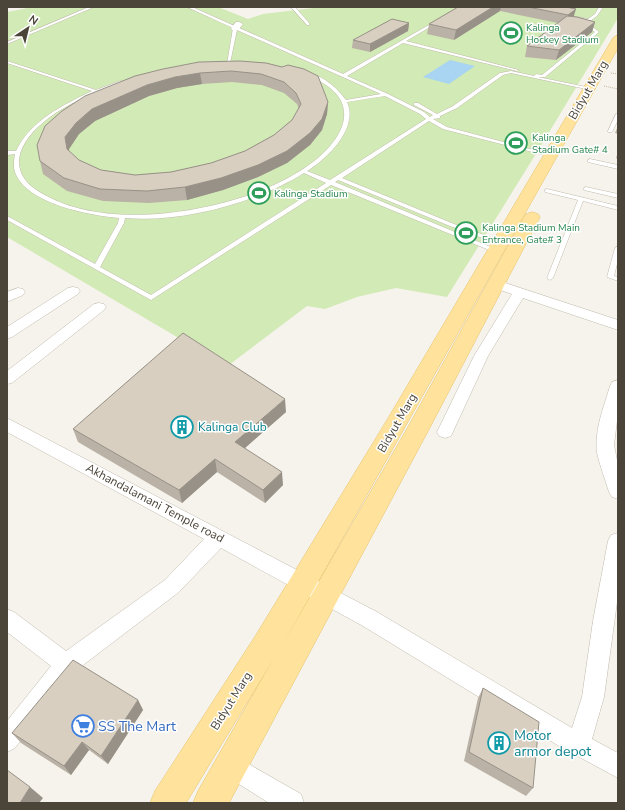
<svg xmlns="http://www.w3.org/2000/svg" width="625" height="810" font-family="'Nunito Sans',sans-serif">
	<style>
		.green { fill: #d2eab5 }
		.water { fill: #a9d4f2 }
		.lines { fill: none; stroke-linecap: round; stroke-linejoin: round }
		.service-casing { stroke: #c2bbae; stroke-width: 1 }
		.minor-casing { stroke: #c2bbae; stroke-width: 1 }
		.primary-casing { stroke: #e6c16a; stroke-width: 1 }
		.path { stroke: #c4b79f; stroke-width: 1; stroke-dasharray: 1 1; stroke-linecap: butt }
		.service { fill: #fff; fill-rule: evenodd }
		.minor { fill: #fff; fill-rule: evenodd }
		.primary { fill: #ffe39c; fill-rule: evenodd }
		.wall { fill: #bab2a6; fill-rule: evenodd }
		.shaded-wall { fill: #979187 }
		.building { fill: #d8cfc1; stroke: #979187; fill-rule: evenodd }
		.labels { text-anchor: middle; stroke-width: 3; stroke-linejoin: round; paint-order: stroke }
		.far-leisure-label { font-size: 10px; fill: #27864d; stroke: #fff; text-anchor: start }
		.street-label { font-size: 12px; fill: #4b4439; stroke: #fff }
		.culture-label { font-size: 12px; fill: #0d838f; stroke: #fff; text-anchor: start }
		.near-shop-label { font-size: 14px; fill: #366cbe; stroke: #fff; text-anchor: start }
		.near-culture-label { font-size: 14px; fill: #0d838f; stroke: #fff; text-anchor: start }
	</style>
	<rect width="100%" height="100%" fill="#f6f3ec"/>
	<path class="green" d="M33,7H218L248,19L263,14L322,7H618V18L539,149L447,297L396,288L357,297L325,309L307,306L229,365L194,347L7,237V12Z"/>
	<path class="water" d="M450,60L475,66L449,84L423,77Z"/>
	<g class="lines">
		<g class="service-casing">
			<path id="service" d="M89,7H94L7,44V42Z
				M187,7H192L343,74L436,21L437,23L406,41L519,70L517,71L403,43L347,76L388,94L424,112L430,117L433,115L414,105V103H418L437,114L453,106L500,73L511,71L534,76L536,74L542,75L595,32L592,30L581,27V25L594,28L599,32L545,77H538L591,88V90L511,73L503,75L457,108L440,116V118L433,119L447,127L552,155V157L443,129L429,121L342,178L454,224L503,242V244H499L450,226L338,180L335,182L498,250V252H494L331,185L151,300L7,220V216L9,217L95,264L118,223L119,218C89,215 26,204 15,172C13,166 14,160 15,154L7,155V151H16C32,119 62,106 92,91L7,63V61L96,90L120,81L124,82C117,87 107,88 99,91C71,102 24,126 19,159C18,172 25,182 35,189C93,229 190,216 252,194C271,187 290,178 306,167C346,140 366,98 308,76V74C322,74 338,89 346,100L381,94L237,30L230,63L227,64L233,28ZM385,96L420,114L426,119L330,180L307,171C327,159 359,128 347,102ZM304,173L326,183L151,295L100,267L124,223L125,218C181,223 256,203 304,173Z
				M291,7H295L309,23V25H307Z
				M453,7H468L466,8Z
				M599,7H603L597,16L590,21L576,18L578,17L588,19L595,14Z
				M616,114H618V120L612,132H608V131Z
				M590,159L618,165V169L588,162V160Z
				M586,187L618,194V198L584,190V188Z
				M547,189L618,206V210L583,201L553,278L550,280L547,278L578,200L545,192V190Z
				M618,246V260L614,276L618,277V281L607,277L615,248Z"/>
		</g>
		<g class="minor-casing">
			<path id="minor" d="M236,22H239L243,24L238,30H232L231,28Z
				M496,280L618,320V330L523,298L488,356L451,436L445,438L439,436L437,432L474,356L512,294L491,287L489,284L491,281Z
				M73,287L78,288L80,291L78,294L12,337L7,339V327L68,288Z
				M18,288L23,289L25,292L23,295L7,302V292Z
				M99,303L104,304L106,307L104,310L12,383L7,384V371L94,304Z
				M618,380V413L614,445L618,465V499L612,497L609,492C605,479 600,466 597,453C594,430 604,407 610,386L612,382Z
				M7,418L377,612L572,728L582,697L593,621L608,541L611,535L618,533V595L604,697L592,739L618,753V778L559,746L363,626L221,548L179,592L74,672L15,748L7,752V721L51,666L7,632V609L14,612L66,651L165,580L204,539L7,432Z
				M231,754L301,794L304,803H269L223,774L219,766L223,758Z"/>
		</g>
		<g class="primary-casing">
			<path id="primary" d="M618,35V48L283,644L408,427L524,217L526,214L532,212L538,214L540,217L427,433L229,803H193L198,791L274,658L186,803H150L155,791L256,635L387,420L613,38Z"/>
		</g>
		<path class="path" d="M611,73L618,74
			M604,86L618,89"/>
		<use href="#service" class="service"/>
		<use href="#minor" class="minor"/>
		<use href="#primary" class="primary"/>
	</g>
	<path class="wall" d="M458,7H566L574,16L595,22L592,32L556,60L525,57L527,46L558,23L500,11L454,40L427,34L429,24Z
		M409,23L408,31L370,52L352,48L353,40Z
		M240,61L328,102L327,114L322,130L310,145L287,163L258,177L223,190L187,200L149,203L103,201L67,191L43,174L40,161L62,111ZM232,82L262,85L284,93L297,104L299,109L292,120L274,135L245,151L211,163L171,172L135,175L101,170L79,160L69,151V149L79,134L95,121L149,96L177,88L202,84Z
		M618,126V134L615,133Z
		M618,152V159L616,158Z
		M286,412L245,448L283,485L265,503L217,472L182,503L78,442L73,429Z
		M483,688L533,788L526,796L464,761L478,698Z
		M138,700L143,710L108,764L89,750L71,775L21,743L12,733Z"/>
	<path class="shaded-wall" d="M493,7H501L500,11L454,40L456,30Z
		M576,9L573,19L566,25L568,15Z
		M595,22L592,32L556,60L559,50Z
		M409,23L408,31L370,52V44Z
		M200,73L202,84L177,88L149,96L95,121L79,134L69,149L70,161L67,149L65,137L76,123L92,109L147,85L175,77Z
		M328,102L327,114L322,130L310,145L287,163L258,177L223,190L187,200L185,187L221,178Z
		M285,399L286,412L237,455L235,442Z
		M215,459L217,472L182,503L179,490Z
		M282,472L283,485L265,503L263,490Z
		M138,700L143,710L108,764L101,756Z
		M82,742L89,750L71,775L64,766Z
		M30,787L43,798L39,803H20Z"/>
	<path class="building" d="M458,7H493L456,30L429,24Z
		M528,7H566L576,9L568,15Z
		M567,16L577,17L595,22L559,50L527,46Z
		M392,19L409,23L370,44L353,40Z
		M240,61L266,63L282,67L288,65L304,69L318,76L328,102L322,119L310,133L287,151L258,165L221,178L185,187L147,191L100,189L64,178L40,161L37,145L45,126L62,111L85,96L135,76L163,69L199,62ZM231,71L261,74L284,82L296,93L301,104L292,120L274,135L245,151L211,163L171,172L135,175L101,170L79,160L67,149L65,137L76,123L92,109L147,85L175,77L200,73Z
		M183,333L285,399L235,442L282,472L263,490L215,459L179,490L73,429Z
		M73,660L138,700L101,756L82,742L64,766L12,733Z
		M483,688L539,722L533,788L469,752Z
		M7,770L30,787L20,803H7Z"/>
	<defs>
		<g id="stadium-ring" transform="scale(1.15)"><circle r="9.5" fill="#fff" stroke="#2e9e5b" stroke-width="1.5"/><path d="M0-5a6.5 5 0 1 0 0 10a6.5 5 0 1 0 0-10ZM-3.5-1.8h7v3.6h-7Z" fill="#2e9e5b"/></g>
		<g id="building-ring" transform="scale(1.15)"><circle r="9.5" fill="#fff" stroke="#0f9aa8" stroke-width="1.5"/><path d="M-4-6H4V6H1V3H-1V6H-4ZM-2.5-4.3h1.7v1.8h-1.7ZM.8-4.3h1.7v1.8H.8ZM-2.5-1h1.7V.8h-1.7ZM.8-1h1.7V.8H.8Z" fill="#0f9aa8"/></g>
		<g id="supermarket-ring" transform="scale(1.15)"><circle r="9.5" fill="#fff" stroke="#3f7fe0" stroke-width="1.5"/><path d="M-6-5.5h2.5l.6 2H6L4.5 2H-2.5L-4.4-4H-6ZM-1.5 3.2a1.3 1.3 0 1 0 .1 0ZM3 3.2a1.3 1.3 0 1 0 .1 0Z" fill="#3f7fe0"/></g>
	</defs>
	<g fill-rule="evenodd">
		<use href="#stadium-ring" x="511" y="33"/>
		<use href="#stadium-ring" x="516" y="143"/>
		<use href="#stadium-ring" x="259" y="193"/>
		<use href="#stadium-ring" x="466" y="233"/>
		<use href="#building-ring" x="182" y="427"/>
		<use href="#supermarket-ring" x="83" y="726"/>
		<use href="#building-ring" x="499" y="743"/>
	</g>
	<g class="labels">
		<g class="far-leisure-label">
			<text x="526" y="31">Kalinga<tspan x="526" dy="12">Hockey Stadium</tspan></text>
			<text x="532" y="141">Kalinga<tspan x="532" dy="12">Stadium Gate# 4</tspan></text>
			<text x="274" y="197">Kalinga Stadium</text>
			<text x="482" y="231">Kalinga Stadium Main<tspan x="482" dy="12">Entrance, Gate# 3</tspan></text>
		</g>
		<g class="street-label">
			<text transform="translate(588 90) rotate(-60)" y="4">Bidyut Marg</text>
			<text transform="translate(397 423) rotate(-60)" y="4">Bidyut Marg</text>
			<text transform="translate(155 503) rotate(28)" y="4">Akhandalamani Temple road</text>
			<text transform="translate(231 701) rotate(-58)" y="4">Bidyut Marg</text>
		</g>
		<g class="culture-label">
			<text x="198" y="431">Kalinga Club</text>
		</g>
		<g class="near-shop-label">
			<text x="98" y="731">SS The Mart</text>
		</g>
		<g class="near-culture-label">
			<text x="514" y="740">Motor<tspan x="514" dy="16">armor depot</tspan></text>
		</g>
	</g>
	<rect width="625" height="810" fill="none" stroke="#4b4439" stroke-width="16"/>
	<g transform="translate(28 28) rotate(35)" stroke="#ffffff" stroke-width="3" paint-order="stroke">
	<path d="M0-3L7 15L0 10L-7 15Z" fill="#4b4439"/>
	<text y="-6" font-size="11" font-weight="bold" text-anchor="middle" fill="#4b4439">N</text>
	</g>
</svg>
